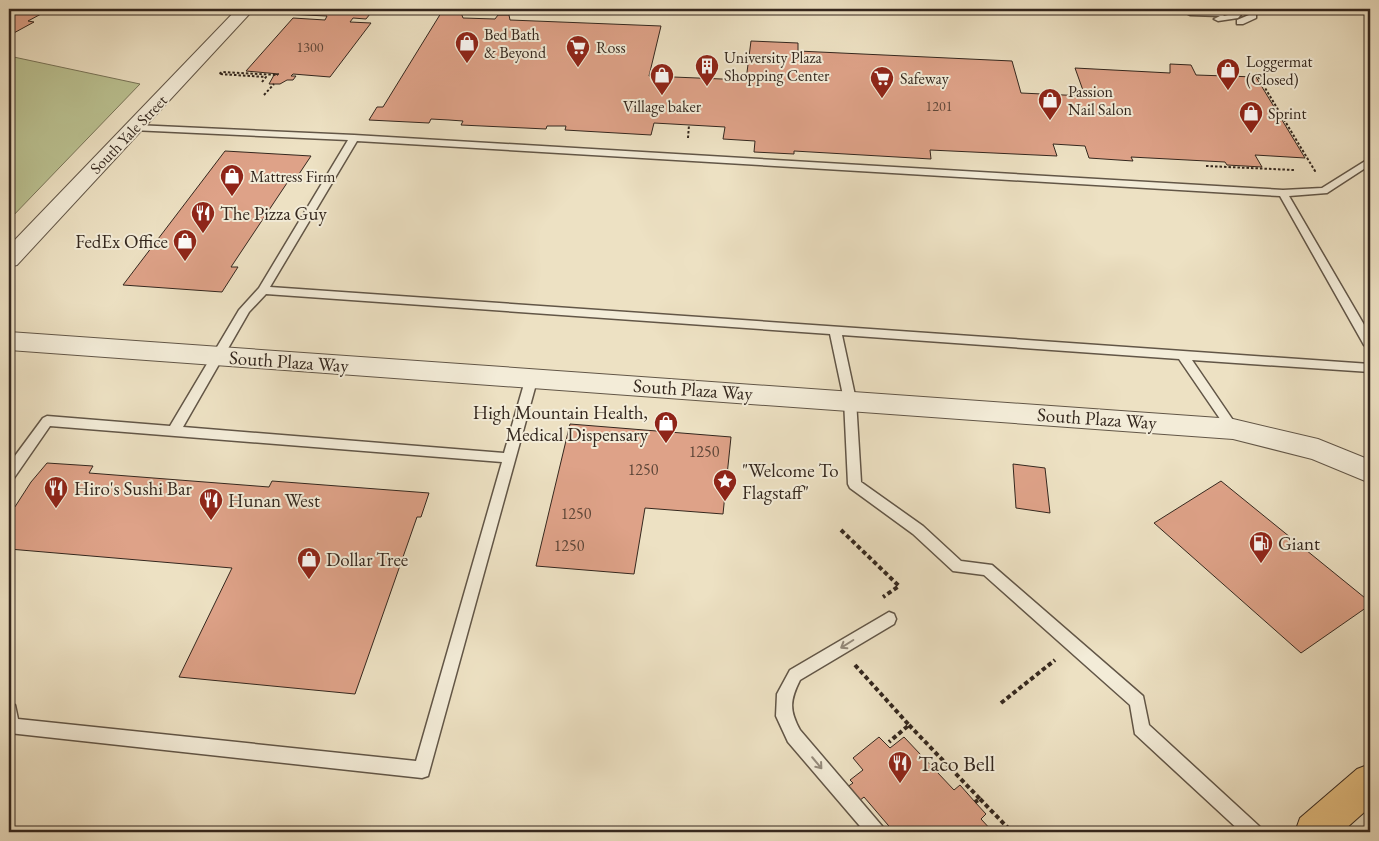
<svg xmlns="http://www.w3.org/2000/svg" width="1379" height="841" font-family="'EB Garamond',serif">
	<style>
		.green { fill: #bbc292; stroke: #787458 }
		.building { fill: #dea288; stroke: #34271e }
		.lines { fill: none; stroke-linecap: round; stroke-linejoin: round }
		.service-casing { stroke: #625647; stroke-width: 3 }
		.tertiary-casing { stroke: #625647; stroke-width: 2 }
		.primary-casing { stroke: #34271e; stroke-width: 2 }
		.path-far1 { stroke: #34271e; stroke-width: 2; stroke-dasharray: 2.5 2; stroke-linecap: butt }
		.path { stroke: #34271e; stroke-width: 4; stroke-dasharray: 4.5 3; stroke-linecap: butt }
		.service { fill: #f3ecd8; fill-rule: evenodd }
		.tertiary { fill: #f3ecd8; fill-rule: evenodd }
		.primary { fill: #e6c082; fill-rule: evenodd }
		.oneway { stroke: #948a7b }
		.labels { text-anchor: middle; stroke-width: 4; stroke-linejoin: round; paint-order: stroke }
		.far-number-label { font-size: 14px; fill: #5e4638 }
		.far-poi-label { font-size: 16px; fill: #34271e; stroke: #f3ecd8; text-anchor: start }
		.far-street-label { font-size: 16px; fill: #34271e; stroke: #f3ecd8 }
		.number-label { font-size: 16px; fill: #5e4638 }
		.poi-label { font-size: 19px; fill: #34271e; stroke: #f3ecd8; text-anchor: start }
		.street-label { font-size: 19px; fill: #34271e; stroke: #f3ecd8 }
		.near-poi-label { font-size: 22px; fill: #34271e; stroke: #f3ecd8; text-anchor: start }
	</style>
	<rect width="100%" height="100%" fill="#ede1c3"/>
	<filter id="stains"><feTurbulence type="fractalNoise" baseFrequency=".004" numOctaves="4"/><feColorMatrix values="0 0 0 0 .2 0 0 0 0 .09 0 0 0 0 .02 0 0 0 .5 -.17"/></filter>
	<radialGradient id="worn" r=".72"><stop offset=".6" stop-color="#630" stop-opacity="0"/><stop offset="1" stop-color="#630" stop-opacity=".3"/></radialGradient>
	<path class="green" d="M9,56L140,84L9,220Z"/>
	<path class="building" d="M9,9H21L41,14L28,21L34,22L12,34L9,33Z
		M288,9H374L366,19L353,18L350,22L371,23L330,77L293,74L291,76H296L293,80H287L280,84H269L274,75L279,74L246,71L293,18L325,20L327,16L283,14Z
		M460,10L463,18L495,19L498,15H509L510,20L661,26L649,76L746,80L751,41L798,43V51L1012,61L1021,93L1085,96L1075,68L1170,73V64L1191,65L1196,75L1256,77L1305,158L1255,155L1262,167L1227,165L1225,162L1131,157L1133,161L1089,158L1085,146L1053,144L1057,156L930,150L931,159L794,151V154L754,152L755,141L723,139L725,127L654,123L651,135L565,130L566,126H547L546,129L461,125L463,121L449,120L431,119L429,123L369,120L377,107H383L441,13Z
		M225,151L311,156L297,177H291L231,267H238L222,292L123,285Z
		M570,424L731,437L723,514L645,508L634,574L536,566Z
		M47,463L93,466L89,473L269,487L272,481L429,493L421,517H417L355,694L179,677L232,568L9,549V516L31,482Z
		M1013,464L1045,468L1050,513L1016,508Z
		M1221,481L1370,602V605L1301,653L1154,523Z
		M879,737L890,748L904,737L954,790L960,785L975,802L986,814L981,819L993,832H894L864,797L859,801L847,787L853,783L850,780L863,770L853,758Z"/>
	<g class="lines">
		<g class="service-casing">
			<path id="service" d="M1223,9H1232L1223,16L1233,14L1238,9H1246L1238,18L1218,21L1214,19L1220,16L1190,15L1186,13L1190,11L1219,12Z
				M1248,9H1256V18L1243,24H1237V20L1249,15Z
				M135,125L354,135L1283,190L1322,188L1370,158V165L1327,193L1289,196L1370,335V349L1364,345L1280,196L357,141L270,287L1370,364V372L1192,360L1239,429L1237,432H1229L1179,359L842,335L856,400L861,482L923,526L961,561L992,565L1143,696L1149,725L1259,826L1262,832H1241L1135,734L1130,705L984,575L953,571L913,534L850,488L848,484L844,400L830,334L266,294L249,312L183,427L504,453L526,377L532,373L538,377L428,776L422,778L9,733V702L15,705L18,719L416,761L502,462L50,426L14,478L9,479V464L43,418L47,416L170,426L239,310L259,288L348,140L132,130V126Z
				M889,612L894,614L896,619L894,624L800,680C790,700 789,710 800,730L882,826L885,832H865L788,742L776,716L777,694L790,670Z"/>
		</g>
		<g class="tertiary-casing">
			<path id="tertiary" d="M237,9H254L17,265L9,267V246Z
				M9,332L1233,419L1318,439L1370,460V483L1312,459L1233,439L9,350Z"/>
		</g>
		<g class="primary-casing">
			<path id="primary" d="M1370,764V807L1342,832H1295L1300,818L1357,769Z"/>
		</g>
		<path class="path-far1" d="M1256,73L1315,171H1313
			M262,82L266,77L219,74L222,72L278,75
			M264,95L274,84
			M688,138L689,125
			M1206,166L1294,170"/>
		<path class="path" d="M841,530L899,586L883,597
			M855,665L909,725L889,742
			M1001,703L1055,660
			M909,725L980,799L975,802
			M980,799L1012,832"/>
		<use href="#service" class="service"/>
		<use href="#tertiary" class="tertiary"/>
		<use href="#primary" class="primary"/>
	</g>
	<defs><path id="oneway-shaft" d="M-6 0H5M1.5-3L5.5 0L1.5 3" fill="none" stroke-width="1.6" stroke-linecap="round" stroke-linejoin="round" transform="scale(1.25)"/></defs>
	<g class="oneway">
		<use href="#oneway-shaft" transform="translate(847 644) rotate(148)"/>
		<use href="#oneway-shaft" transform="translate(817 763) rotate(50)"/>
	</g>
	<defs>
		<g id="shop-pin" transform="scale(1.25)"><path d="M0 17L-7.5 6A9.5 9.5 0 1 1 7.5 6Z" fill="#8f2418" stroke="#f3ecd8"/><path d="M-5-2.5h2.3a2.7 3.5 0 0 1 5.4 0H5L5.5 6h-11ZM-1.5-2.5h3a1.5 2.3 0 0 0-3 0Z" fill="#fff"/></g>
		<g id="supermarket-pin" transform="scale(1.25)"><path d="M0 17L-7.5 6A9.5 9.5 0 1 1 7.5 6Z" fill="#8f2418" stroke="#f3ecd8"/><path d="M-6-5.5h2.5l.6 2H6L4.5 2H-2.5L-4.4-4H-6ZM-1.5 3.2a1.3 1.3 0 1 0 .1 0ZM3 3.2a1.3 1.3 0 1 0 .1 0Z" fill="#fff"/></g>
		<g id="building-pin" transform="scale(1.25)"><path d="M0 17L-7.5 6A9.5 9.5 0 1 1 7.5 6Z" fill="#8f2418" stroke="#f3ecd8"/><path d="M-4-6H4V6H1V3H-1V6H-4ZM-2.5-4.3h1.7v1.8h-1.7ZM.8-4.3h1.7v1.8H.8ZM-2.5-1h1.7V.8h-1.7ZM.8-1h1.7V.8H.8Z" fill="#fff"/></g>
		<g id="restaurant-pin" transform="scale(1.25)"><path d="M0 17L-7.5 6A9.5 9.5 0 1 1 7.5 6Z" fill="#8f2418" stroke="#f3ecd8"/><path d="M-5-6h1v4h1v-4h1v4h1v-4h1v5L-1.5 .5V6h-2V.5L-5-1ZM5-6V6H3V1.5H1.5Q1.5-4 5-6Z" fill="#fff"/></g>
		<g id="sight-pin" transform="scale(1.25)"><path d="M0 17L-7.5 6A9.5 9.5 0 1 1 7.5 6Z" fill="#8f2418" stroke="#f3ecd8"/><path d="M0-6L1.8-2.2L6-1.7L2.9 1.2L3.7 5.4L0 3.3L-3.7 5.4L-2.9 1.2L-6-1.7L-1.8-2.2Z" fill="#fff"/></g>
		<g id="fuel-pin" transform="scale(1.25)"><path d="M0 17L-7.5 6A9.5 9.5 0 1 1 7.5 6Z" fill="#8f2418" stroke="#f3ecd8"/><path d="M-5.5-6h7V0h2V4h1.3V-2.5L3-4.5l.8-.8L6-3V5H2.5V1h-1V6h-7ZM-4.2-4.7v3.2H.2V-4.7Z" fill="#fff"/></g>
	</defs>
	<g fill-rule="evenodd">
		<use href="#shop-pin" x="467" y="43"/>
		<use href="#supermarket-pin" x="578" y="47"/>
		<use href="#building-pin" x="707" y="66"/>
		<use href="#shop-pin" x="1228" y="70"/>
		<use href="#shop-pin" x="662" y="75"/>
		<use href="#supermarket-pin" x="882" y="78"/>
		<use href="#shop-pin" x="1050" y="100"/>
		<use href="#shop-pin" x="1251" y="113"/>
		<use href="#shop-pin" x="232" y="176"/>
		<use href="#restaurant-pin" x="203" y="213"/>
		<use href="#shop-pin" x="185" y="241"/>
		<use href="#shop-pin" x="666" y="423"/>
		<use href="#sight-pin" x="725" y="481"/>
		<use href="#restaurant-pin" x="56" y="488"/>
		<use href="#restaurant-pin" x="211" y="500"/>
		<use href="#fuel-pin" x="1261" y="543"/>
		<use href="#shop-pin" x="309" y="559"/>
		<use href="#restaurant-pin" x="900" y="763"/>
	</g>
	<g class="labels">
		<g class="far-number-label">
			<text x="310" y="52">1300</text>
			<text x="939" y="111">1201</text>
		</g>
		<g class="far-poi-label">
			<text x="484" y="40">Bed Bath<tspan x="484" dy="18">&amp; Beyond</tspan></text>
			<text x="596" y="53">Ross</text>
			<text x="724" y="63">University Plaza<tspan x="724" dy="18">Shopping Center</tspan></text>
			<text x="1246" y="67">Loggermat<tspan x="1246" dy="18">(Closed)</tspan></text>
			<text x="900" y="84">Safeway</text>
			<text x="1068" y="97">Passion<tspan x="1068" dy="18">Nail Salon</tspan></text>
			<text x="662" y="112" text-anchor="middle">Village baker</text>
			<text x="1268" y="119">Sprint</text>
			<text x="250" y="182">Mattress Firm</text>
		</g>
		<g class="far-street-label">
			<text transform="translate(128 134) rotate(-46)" y="6">South Yale Street</text>
		</g>
		<g class="number-label">
			<text x="704" y="457">1250</text>
			<text x="643" y="475">1250</text>
			<text x="576" y="519">1250</text>
			<text x="569" y="551">1250</text>
		</g>
		<g class="poi-label">
			<text x="220" y="220">The Pizza Guy</text>
			<text x="168" y="248" text-anchor="end">FedEx Office</text>
			<text x="648" y="419" text-anchor="end">High Mountain Health,<tspan x="648" dy="22">Medical Dispensary</tspan></text>
			<text x="742" y="477">"Welcome To<tspan x="742" dy="22">Flagstaff"</tspan></text>
			<text x="74" y="495">Hiro's Sushi Bar</text>
			<text x="228" y="507">Hunan West</text>
			<text x="1278" y="550">Giant</text>
			<text x="326" y="566">Dollar Tree</text>
		</g>
		<g class="street-label">
			<text transform="translate(289 361) rotate(4)" y="7">South Plaza Way</text>
			<text transform="translate(693 389) rotate(4)" y="7">South Plaza Way</text>
			<text transform="translate(1097 418) rotate(4)" y="7">South Plaza Way</text>
		</g>
		<g class="near-poi-label">
			<text x="918" y="771">Taco Bell</text>
		</g>
	</g>
	<rect width="1379" height="841" fill="none" stroke="#ede1c3" stroke-width="30"/>
	<rect x="10" y="10" width="1359" height="821" fill="none" stroke="#34271e" stroke-width="2.5"/>
	<rect x="15" y="15" width="1349" height="811" fill="none" stroke="#34271e"/>
	<rect width="100%" height="100%" filter="url(#stains)"/>
	<rect width="100%" height="100%" fill="url(#worn)"/>
</svg>
